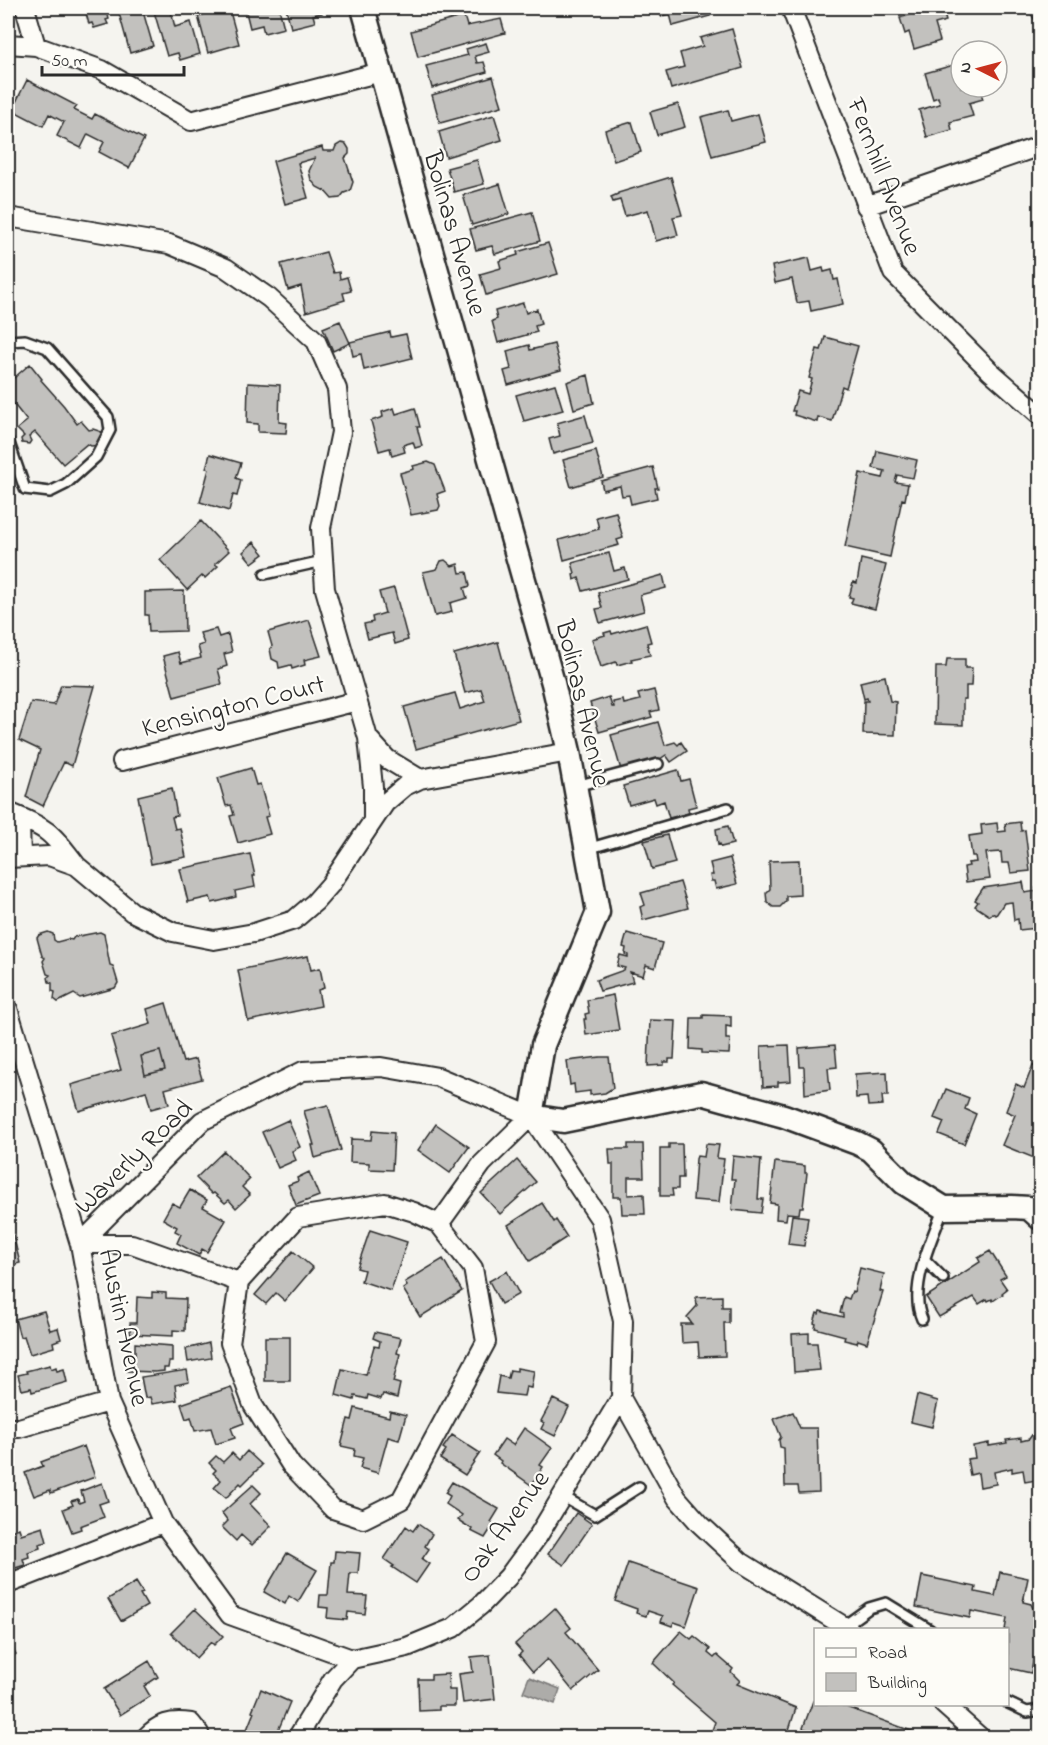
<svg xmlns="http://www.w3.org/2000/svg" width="1048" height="1745" font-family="'Indie Flower',sans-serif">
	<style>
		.water { fill: #adaca9; stroke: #797877; stroke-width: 1.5 }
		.building { fill: #c2c1be; stroke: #2b2b2b; stroke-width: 1.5; fill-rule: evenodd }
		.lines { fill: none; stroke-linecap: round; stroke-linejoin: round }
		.service-casing { stroke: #2b2b2b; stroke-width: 14 }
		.minor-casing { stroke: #2b2b2b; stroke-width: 22 }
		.tertiary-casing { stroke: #2b2b2b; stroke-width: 27 }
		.service { stroke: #fdfcf7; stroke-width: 9 }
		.minor { stroke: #fdfcf7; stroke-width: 18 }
		.tertiary { stroke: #fdfcf7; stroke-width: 22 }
		.labels { text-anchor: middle; stroke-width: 4.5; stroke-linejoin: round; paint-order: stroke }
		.street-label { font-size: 27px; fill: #2b2b2b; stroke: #fdfcf7 }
	</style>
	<rect width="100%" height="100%" fill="#f5f4ef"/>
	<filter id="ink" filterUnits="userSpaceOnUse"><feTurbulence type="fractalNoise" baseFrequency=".0167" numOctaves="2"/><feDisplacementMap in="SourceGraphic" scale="12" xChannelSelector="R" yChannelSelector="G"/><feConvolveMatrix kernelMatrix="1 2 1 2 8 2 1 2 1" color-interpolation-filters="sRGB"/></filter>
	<g filter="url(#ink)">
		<path class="water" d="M529,1677L560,1689L555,1704L523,1692Z"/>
		<path class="building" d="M94,8H106L109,19L106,20L108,24L94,28L92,23L89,24L85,10Z
			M126,8H142L153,46L130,53L119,13L120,9Z
			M153,8H170L175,27L191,22L200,54L180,60L178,53L167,56Z
			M229,8L239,44L208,53L198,16Z
			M245,8H279L284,28L264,33L262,25L250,28Z
			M286,8H320L322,13L313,15L315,22L291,28Z
			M659,8H708L710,16L673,26L670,14L661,16Z
			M917,8H942L946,21L935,24L940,41L914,49L909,32L905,34L900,18L918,12Z
			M1028,8H1040V30Z
			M464,16L467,26L501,19L505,33L418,57L411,31Z
			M732,29L743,68L671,89L666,72L684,67L680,53L703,46L700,38Z
			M486,43L489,52L475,56L477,63L484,62L487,72L432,88L426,66L468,55L466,49Z
			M961,63V87H979L983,99L969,103L973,116L950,122L952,130L927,137L919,110L940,104L938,97L933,99L925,73Z
			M493,77L502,106L440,123L432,95Z
			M27,80L77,106L74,110L92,119L95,114L144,139L129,168L99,152L104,142L88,134L81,148L57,136L64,122L49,114L43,126L12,110Z
			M678,104L685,127L657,135L650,112Z
			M728,110L731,121L758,114L766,142L712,156L701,117Z
			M494,115L502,140L446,157L439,132Z
			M632,122L641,152L614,161L605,130Z
			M341,143L346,144L349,149V154L345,158L353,182L350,191L344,193L340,198L332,199L325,191L317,187L311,180L309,171L315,158L298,163L308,198L285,204L273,161L322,147L323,151H334L336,146Z
			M477,160L484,184L454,192L447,168Z
			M671,177L682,215L673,217L678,235L656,241L648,210L625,216L620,200L613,202L611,197L618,194V193Z
			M500,184L509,214L472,225L463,195Z
			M532,212L540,241L495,254L492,246L476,250L470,229Z
			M548,243L558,274L486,295L480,274L501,268L499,261L518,255L517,252Z
			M326,252L333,273L339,272L340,279L347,277L351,291L343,293L345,300L306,312L301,286L288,290L281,264Z
			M809,258L812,271L823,268L824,272L832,270L834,280L838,279L843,304L811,311L809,301L797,303L792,279L775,283L772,266Z
			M523,303L526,313L537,309L541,324L535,326L537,332L498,343L492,321L497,319L495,311Z
			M340,321L350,343L333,351L323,328Z
			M390,332L391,337L406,334L412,358L364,370L361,354L353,356L350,342Z
			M825,337L858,346L846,388L842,386L832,421L818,417L817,422L794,415L795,411H792L798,391L808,394L812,379L809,378L817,349L821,350Z
			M554,344L561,370L508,385L504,371L511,369L507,351L529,345L530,350Z
			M30,364L42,379L41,380L64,406L77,424L81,421L89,430L93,429L102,432L103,437L100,445L91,446L87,444L63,464L35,432L29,437L31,441L29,444L22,443L21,439L24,436L17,429L27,421L8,397V383Z
			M588,375L594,403L574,409L567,382Z
			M248,383L280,385L279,422L287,423L286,433L258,432V424L247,423Z
			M555,384L563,410L524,421L516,395Z
			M394,408L396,414L415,408L420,427H417L422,446L415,448L413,442L403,445L405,452L392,456L390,448L379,451L371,421L383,417L382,412Z
			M585,415L593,443L553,454L549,439L560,436L557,423Z
			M596,451L603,477L571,487L563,460Z
			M877,451L917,460L913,478L897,475L895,482L908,484L905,500L902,499L890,557L845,547L860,473L883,478L885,471L873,468Z
			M210,454L241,463L236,478L241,480L237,496L233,495L229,511L200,502L209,469L206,468Z
			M428,462L435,465L445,491L437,494L440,506L438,510L411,515L400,473L414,469L413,466Z
			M653,467L658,488H655L657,498L631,504L629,495L622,496L620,486L603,490L601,481Z
			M616,512L623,538L617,540L619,545L564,560L559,540L599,529L596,517Z
			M201,521L229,551L215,564L218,566L205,578L202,576L187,590L160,560Z
			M254,542L264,554L252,563L243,552Z
			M609,553L614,571L625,568L628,579L583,591L579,578L574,580L573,574L575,573L572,563Z
			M861,559L886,565L875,609L851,603L853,598L849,597L853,582L857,583Z
			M445,560L452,566L458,564L460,573L467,572L470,586L464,588L467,598L450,603L452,612L435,616L423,572L437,569L441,561Z
			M663,575L666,588L640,595L644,611L600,623L596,609L602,608L598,593Z
			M394,588L408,640L395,644L392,633L368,639L364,624L373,622L372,617L385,613L379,592Z
			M184,591L185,631L149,632L148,615H145V592Z
			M309,620L321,656L304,660L305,665L292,669L291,665L279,668L278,662L272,659L270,649L272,646L268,632Z
			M646,624L651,642L647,643L650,655L631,659L632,661L617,665L616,662L601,667L592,639L605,635L604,633L611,631L612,634Z
			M216,629L219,637L228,634L232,652L224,654L227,666L218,669L222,684L174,697L163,656L178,652L181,663L201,658L198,646L204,644L200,633Z
			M498,642L519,720L416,749L404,707L455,693L460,709L485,701L481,689L465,693L454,654Z
			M947,659H965V668H972L971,686H966V699H963V725L935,724L936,667H946Z
			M885,676L890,701L896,702L895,735L863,734L864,701H868L867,698L864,699L860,682Z
			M61,685L95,686L72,766L64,762L43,806L26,797L40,750L19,740L31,702L54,705Z
			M654,690L659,710L650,712L652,717L599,732L590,703L609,697L612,707H614L613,702L623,700L624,704L640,700L638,694Z
			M658,722L665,745L675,742L678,745L681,742L687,751L671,762L666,755L660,759L621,770L611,735Z
			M251,768L256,785L260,784L269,816L265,817L270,834L238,843L230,816L234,815L231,805L226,806L218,778Z
			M678,770L681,781L689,779L696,806L688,808L689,813L669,818L664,801L656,804L654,798L629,805L623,786Z
			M172,788L177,816L172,817L175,829L180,828L186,857L151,864L138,796Z
			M1020,822L1021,831L1025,830L1030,871L1011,873L1009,863H1002L1001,852L986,853L990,879L966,882L964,867L969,866L968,863L976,862L975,856H972L969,836L982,834L981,825L997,823L998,832L1006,831L1005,824Z
			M728,826L733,844L721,847L720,844L718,845L716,829Z
			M667,835L675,863L652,869L644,841Z
			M250,854L255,876H253L255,887L235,891L236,897L212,903L210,897L188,902L180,869Z
			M730,858L737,884L716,889L714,881H711L710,875H713L710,863Z
			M799,860L800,895L786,896V901L780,907H773L767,902L766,893L770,889L769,861Z
			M680,882L688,908L643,920L640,907L645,905L641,893Z
			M1023,882L1025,893L1037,891L1036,888L1040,887V937L1038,928L1019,930L1018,919L1014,920L1012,902L1004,903L996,915L992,913L990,916L975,906L978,902L975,900L983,888Z
			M48,932L53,934L54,940L57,942L68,939L72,940L74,937L100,932L104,934L110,965L113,966L118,983L115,988L80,998L74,994L58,1002L54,999L55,992L52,991V983L49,982L48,977L50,975L47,974L43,961L45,958L42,956L37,938L39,935Z
			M627,933L662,943L655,968L646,965L643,976L630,972L633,982L600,991L596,980L624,970L625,968L617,966L620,955L628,957V955L625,954L626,948L623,947Z
			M308,956L311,970L320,968L324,988L318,990L321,1006L248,1021L238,970Z
			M613,995L619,1030L586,1035L584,1019H586L585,1014L589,1013L587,1000Z
			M166,1003L183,1062L196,1059L202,1079L165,1089L169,1104L151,1109L146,1091L79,1111L71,1085L121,1070L111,1036L151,1024L147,1009ZM160,1051L165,1070L145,1075L141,1056Z
			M703,1015L731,1016V1027L726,1026V1039H730L729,1054L702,1053V1050L690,1049L691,1018H703Z
			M650,1020L676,1021L674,1059H669V1062H664V1065L648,1066Z
			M789,1045L791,1081L778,1082V1086L763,1087L761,1046Z
			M835,1045L837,1067L828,1068L830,1090L805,1094L804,1067H800L799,1048Z
			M160,1051L165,1070L145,1075L141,1056Z
			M600,1057H609L613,1088L605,1093L590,1095V1091L575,1093L574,1084L570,1085L567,1061Z
			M1033,1065L1040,1068L1039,1160L1002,1145L1015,1115L1006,1111L1016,1084L1024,1088Z
			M887,1072L888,1096H882L883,1105L868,1106L867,1097L856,1098L855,1074Z
			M946,1089L969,1098L965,1109L976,1114L964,1144L939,1134L944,1122L934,1118Z
			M328,1105L341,1150L315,1158L312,1145H314L304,1111Z
			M288,1120L300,1147L292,1151L296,1160L278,1168L262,1132Z
			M436,1124L469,1147L450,1173L418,1150Z
			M372,1131L394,1133L392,1170L369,1169V1163L350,1162L351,1139L371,1140Z
			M628,1144H643L644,1177H628V1195L644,1194L645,1214H622L621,1197H613V1164H610L609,1149H628Z
			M669,1144H682L683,1178H678V1189H672L673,1196H660V1148H669Z
			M706,1144L719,1145L717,1158L724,1159L719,1202L693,1200L696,1159L697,1156L704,1157Z
			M224,1151L250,1179L242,1187L250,1195L236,1208L229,1200L225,1203L214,1193L212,1194L196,1178Z
			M733,1156L761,1159L758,1199H763L761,1213L732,1210L735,1179H731Z
			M517,1160L536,1182L500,1214L481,1193Z
			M775,1162L805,1166V1173H807L803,1207H800L799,1214L787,1213L786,1220L776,1219L777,1204L770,1203Z
			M309,1172L319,1196L296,1205L288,1185L298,1181L297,1178Z
			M190,1190L207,1200L203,1207L226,1220L207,1252L202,1249L199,1255L177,1243L181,1234L175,1231L177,1227L163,1219L172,1203L180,1207Z
			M542,1203L554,1222L556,1220L567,1237L530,1261L508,1225Z
			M792,1215L808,1217L804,1246L788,1244Z
			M370,1230L407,1242L391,1291L361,1281L364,1270L357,1268Z
			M13,1235L20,1263L8,1266V1236Z
			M293,1251L313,1268L285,1301L276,1293L266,1304L255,1295Z
			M990,1251L1006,1276L1000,1279L1007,1289L1002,1293L1003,1294L993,1301L992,1299L988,1301L987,1299L979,1304L974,1297L939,1317L926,1297L980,1262L978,1258Z
			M443,1259L462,1291L420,1317L403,1289L407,1286L405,1282Z
			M860,1268L884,1274L880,1291L883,1292L867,1343L858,1340L857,1343L844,1340L845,1336L815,1328L816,1324L814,1323L817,1313L819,1314L820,1311L843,1317V1314L840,1313L844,1297L849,1299L852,1291L854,1292Z
			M507,1271L519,1294L501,1304L489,1281Z
			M152,1292L166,1293V1298L186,1299L185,1331L173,1330V1336L130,1334V1323H136L137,1297L152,1298Z
			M722,1296V1307H729V1323H724L725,1356L699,1357L698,1342L682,1343L681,1324H692L687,1317L697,1306L696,1297Z
			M44,1311L50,1330L58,1328L61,1339L53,1342L54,1347L30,1354L24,1336L20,1337L15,1319Z
			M375,1332L401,1338L397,1353L400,1354L393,1382L400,1384L397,1398L383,1394L381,1399L368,1395L367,1399L355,1396L354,1400L336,1395L342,1369L366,1375L374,1346L379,1347L380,1341L373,1338Z
			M809,1333V1343H817L820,1370L794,1372L792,1334Z
			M265,1337H290V1381H265Z
			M135,1343L172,1346V1362H169L168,1368H164V1371L155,1372L127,1371V1359H135Z
			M209,1343L211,1358L188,1362L186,1349Z
			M50,1365L51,1369L56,1367L57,1371L64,1369L67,1382L32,1392L31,1388L22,1390L18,1375L27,1373L26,1371Z
			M517,1368L534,1371L531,1388L526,1387L524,1396L496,1393L499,1376L508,1378L510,1370L517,1371Z
			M187,1370L189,1382L175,1385L177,1400L152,1404L150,1397L145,1398L141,1377Z
			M231,1387L244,1423L231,1428L235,1438L216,1444L211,1428L195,1431L191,1417L186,1419L181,1404Z
			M917,1395L938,1401L932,1427L911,1422Z
			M553,1399L569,1407L555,1436L541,1429L544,1423L541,1421Z
			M355,1408L389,1417L390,1411L406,1415L399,1440L388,1437L378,1473L360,1468L363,1458L354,1456L355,1449L341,1446L348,1419L352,1420Z
			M793,1412L800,1428H817L819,1492L799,1493L798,1486H785L784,1448L780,1447L779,1440L781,1437L774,1419Z
			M524,1428L552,1448L540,1465L543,1467L531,1485L500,1463L501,1461L493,1455L504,1439L513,1445Z
			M1034,1432H1040V1484L1036,1480L1025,1482L1023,1470L1012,1472V1468L994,1472L996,1484L980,1487L978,1473L970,1475L967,1459L975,1458L973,1446L989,1443V1446L1007,1443L1006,1440L1021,1438V1441L1029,1439Z
			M452,1435L480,1453L465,1475L440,1459L446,1450L443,1448Z
			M84,1446L95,1477L51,1493L50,1490L34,1496L25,1473L43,1466L41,1462Z
			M247,1451L262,1465L242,1485L240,1483L226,1498L214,1488L221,1480L213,1473L216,1470L209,1463L216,1456L223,1462L232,1453L239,1460Z
			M452,1482L499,1509L491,1522L494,1524L485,1538L471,1531L472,1529L458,1520L462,1515L446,1504L450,1496L445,1493Z
			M102,1483L108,1501L99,1504L104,1517L80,1526L81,1529L72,1532L63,1509L73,1505L71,1501L78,1499L79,1503L84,1501L81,1491Z
			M253,1485L261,1493L250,1504L271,1526L252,1545L241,1535L236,1541L222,1527L228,1521L222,1513Z
			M576,1513L592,1524L564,1565L548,1554Z
			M418,1524L432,1534L425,1546L429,1549L422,1559L429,1564L416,1583L392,1567L394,1566L384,1559L406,1526L413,1531Z
			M43,1527L47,1542L39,1544L40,1548L28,1552L29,1557L23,1559L25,1565L9,1570L8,1547L11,1546L8,1532L19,1528L21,1534Z
			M335,1551L360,1553L358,1573H350L348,1595L367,1596L365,1614L348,1612L347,1620L327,1618L328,1608L319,1607L320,1595H328L331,1562H334Z
			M287,1553L317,1570L298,1602L289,1596L285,1604L264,1592Z
			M628,1563L699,1587L686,1626L674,1622L672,1626L661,1622L663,1616L648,1611L646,1616L636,1613L637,1609L615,1601Z
			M1000,1572L1028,1578L1023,1602L1031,1604L1034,1610L1040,1611V1626L1031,1673L1008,1668V1630H1005L1007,1618L971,1611L970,1618L916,1607L922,1576L976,1587L975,1592L995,1596Z
			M136,1582L143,1593L140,1594L147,1606L121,1621L108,1599Z
			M555,1608L571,1628L566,1632L598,1670L573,1691L547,1659L533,1672L519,1655L522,1652L515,1644Z
			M195,1609L223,1636L214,1645L211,1642L196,1658L171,1633Z
			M681,1631L691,1639L694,1636L710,1649L708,1653L714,1658L717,1655L733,1669L731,1672L740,1681L737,1684L796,1708L789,1730L808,1738H724L711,1733L715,1722L672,1685L674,1683L653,1663Z
			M8,1640L16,1654L8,1660Z
			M490,1655L495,1699L463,1703L459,1674L473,1672L471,1657Z
			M149,1661L158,1677L144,1686L150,1696L120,1715L104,1689Z
			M448,1674L449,1690H455V1706H439V1710L419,1711L418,1679H431V1675Z
			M261,1689L290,1702L275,1738H258L246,1732L254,1712L252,1711Z
			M813,1701L816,1702V1704H838L914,1732L913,1735L921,1738H811L813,1732L803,1728Z
			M384,1732H407V1738H371V1733L384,1734Z"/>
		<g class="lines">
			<g class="service-casing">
				<path id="service" d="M8,341L25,340L47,348L108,417L110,430L96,457L66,484L50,492L25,489L8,440
					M265,574L323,561
					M576,786L658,764
					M587,849L728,808
					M925,1260L943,1278
					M922,1319C908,1289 932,1237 944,1208
					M562,1496L595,1515L639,1487
					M844,1626L869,1608L886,1603L930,1630
					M1008,1703L1027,1712L1040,1710"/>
			</g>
			<g class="minor-casing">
				<path id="minor" d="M25,8L36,46L102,70L191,121L381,72
					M791,8L893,273L990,371L1040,415
					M8,44L36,46
					M866,206L1040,146
					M8,217L169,244L226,268L269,298L316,341L337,389L341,432L321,528L325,589L368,738L373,787V818
					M368,738L387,759L420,779
					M122,761L357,701
					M8,812C47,828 51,831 77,866
					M17,816L20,825L21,856
					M8,858L49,856L77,866L132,912L173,932L214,940L254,933L294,920L315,902L330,885L385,803L405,786L420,779L569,752
					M8,1009L80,1244L109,1402L163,1523L230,1615L352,1659
					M80,1244H132L239,1282L230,1343L253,1405L291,1465L333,1509L363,1519L401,1500L486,1342L473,1268L439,1224L482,1164L531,1116
					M80,1244L202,1121L303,1071L381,1067L438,1077L531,1116
					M239,1282L298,1217L385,1203L414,1212L439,1224
					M621,1398L677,1498L700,1524L741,1562L850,1630
					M8,1428H19L109,1402
					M8,1584L163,1523
					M943,1704L981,1738
					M145,1738C159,1723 171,1720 191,1723L199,1733L200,1738
					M297,1738L333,1679L352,1659L407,1647L453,1628L481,1605L508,1577L538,1536L621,1398L623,1321L600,1219L531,1116"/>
			</g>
			<g class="tertiary-casing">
				<path id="tertiary" d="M363,8L553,683L569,752L598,912L543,1045L531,1116L563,1121L701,1093L784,1116L857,1143L871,1150L904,1183L944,1208L1012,1207L1029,1208L1040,1218"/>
			</g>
			<use href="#service" class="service"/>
			<use href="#minor" class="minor"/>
			<use href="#tertiary" class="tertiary"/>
		</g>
	</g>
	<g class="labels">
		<g class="street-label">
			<text transform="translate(885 176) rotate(69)" y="9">Fernhill Avenue</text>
			<text transform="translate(456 233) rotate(74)" y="9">Bolinas Avenue</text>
			<text transform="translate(584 703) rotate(77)" y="9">Bolinas Avenue</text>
			<text transform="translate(233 705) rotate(-14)" y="9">Kensington Court</text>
			<text transform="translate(133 1156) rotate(-44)" y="9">Waverly Road</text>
			<text transform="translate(125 1327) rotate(78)" y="9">Austin Avenue</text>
			<text transform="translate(504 1526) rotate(-54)" y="9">Oak Avenue</text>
		</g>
	</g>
	<rect width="1048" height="1745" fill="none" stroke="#fdfcf7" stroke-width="30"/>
	<rect x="15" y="15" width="1018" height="1715" fill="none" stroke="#2b2b2b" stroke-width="2" filter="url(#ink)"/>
	<rect x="814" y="1628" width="195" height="78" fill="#fdfcf7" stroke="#a9a8a5" stroke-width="1.5"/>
	<rect x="826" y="1648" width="30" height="9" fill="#fdfcf7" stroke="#a9a8a5" stroke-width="1.5"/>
	<text x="868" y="1658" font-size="18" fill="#2b2b2b">Road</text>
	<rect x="826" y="1673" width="30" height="18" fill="#c2c1be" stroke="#a9a8a5" stroke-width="1.5"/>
	<text x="868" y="1688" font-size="18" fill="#2b2b2b">Building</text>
	<g transform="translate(979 69) rotate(276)"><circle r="28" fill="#fdfcf7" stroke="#a9a8a5" stroke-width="1.5"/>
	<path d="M0-4.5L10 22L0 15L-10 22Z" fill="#c8321e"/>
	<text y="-9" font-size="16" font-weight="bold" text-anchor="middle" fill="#2b2b2b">N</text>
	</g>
	<path d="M42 66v9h142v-9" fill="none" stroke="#2b2b2b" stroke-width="3"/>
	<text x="51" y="66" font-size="18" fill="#2b2b2b" stroke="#fdfcf7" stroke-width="4.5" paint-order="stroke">50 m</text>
</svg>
